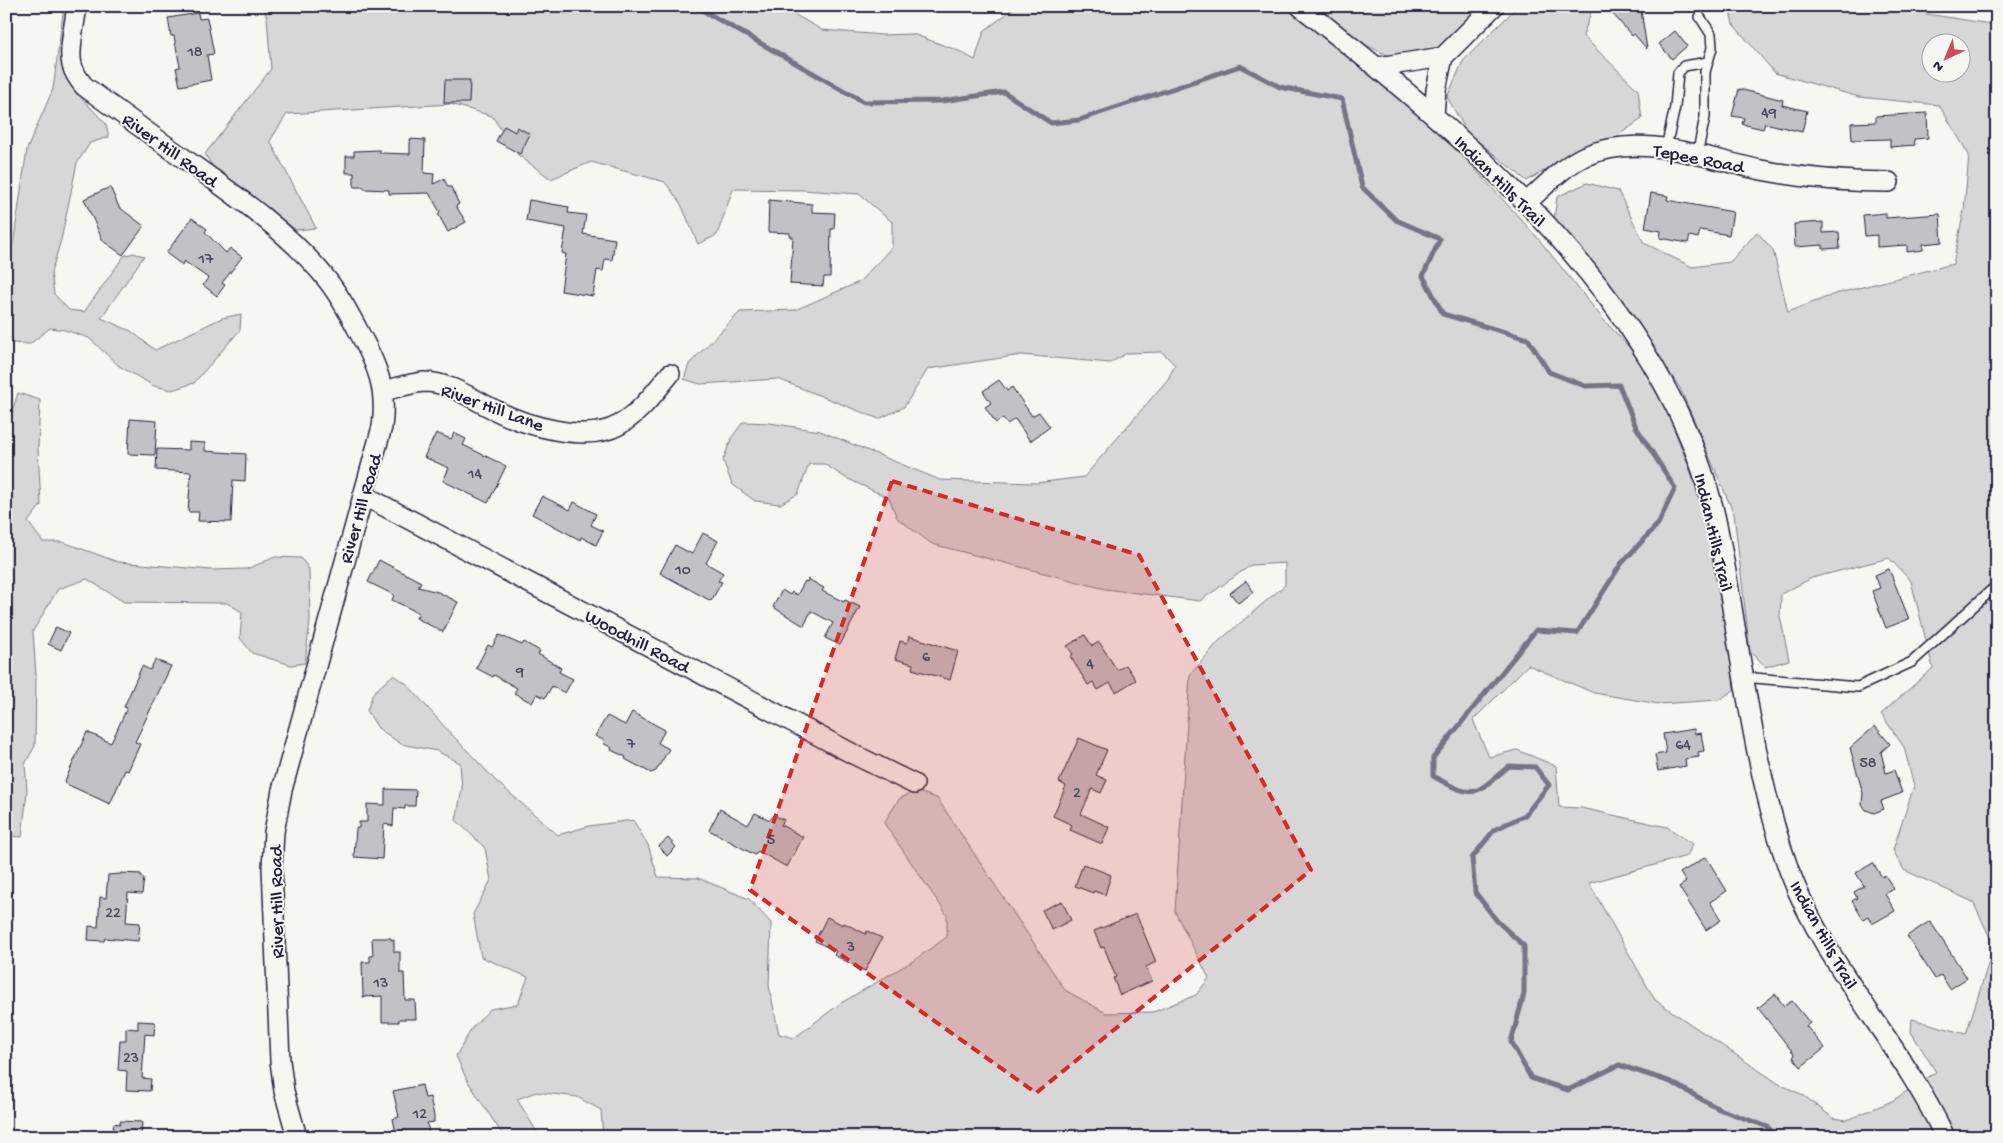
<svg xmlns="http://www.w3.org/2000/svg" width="2003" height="1143" font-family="'Gochi Hand',sans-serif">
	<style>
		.green { fill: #d7d7d7; stroke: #7c7c89; fill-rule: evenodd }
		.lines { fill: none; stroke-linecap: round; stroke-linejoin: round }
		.stream { stroke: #757583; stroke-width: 5 }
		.building { fill: #c2c2c4; stroke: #22223b }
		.service-casing { stroke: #22223b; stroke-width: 12 }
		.minor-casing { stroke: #22223b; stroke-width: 22 }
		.service { stroke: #f6f6f2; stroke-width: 9 }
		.minor { stroke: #f6f6f2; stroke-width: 19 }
		.marked { fill: #d62828; fill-opacity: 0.2; stroke: #d62828; stroke-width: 4; stroke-dasharray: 10 6; stroke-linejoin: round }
		.labels { text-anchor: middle; stroke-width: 4; stroke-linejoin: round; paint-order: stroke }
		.number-label { font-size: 16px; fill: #4a4a5d }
		.street-label { font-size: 19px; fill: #22223b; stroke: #f6f6f2 }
	</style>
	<rect width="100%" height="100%" fill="#f6f6f2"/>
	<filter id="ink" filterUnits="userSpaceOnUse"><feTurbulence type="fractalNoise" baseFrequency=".02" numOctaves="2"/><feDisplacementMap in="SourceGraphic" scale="10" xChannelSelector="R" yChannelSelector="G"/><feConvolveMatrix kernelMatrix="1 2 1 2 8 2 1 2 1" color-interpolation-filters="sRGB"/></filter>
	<g filter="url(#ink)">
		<path class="green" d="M64,6H74L66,74L74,90L106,124L109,137L90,143L77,163L61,240L51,273L54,294L69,310L84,312L124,256L133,253L144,256L101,318L131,331L155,350L222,318L241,314L240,330L194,383L172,390L154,386L119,366L89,338L65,330L50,328L30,344L10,343L7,287L27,149L53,89Z
			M263,6H784L785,9L822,30L882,35L913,34L959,51L975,60L984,31L1017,6H1286L1372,75L1464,157L1536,236L1603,319L1639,358L1669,416L1692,475L1704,518L1730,649L1734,690L1719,700L1659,704L1594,693L1528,665L1473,720L1489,757L1517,750L1556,766L1559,807L1581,808L1667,827L1693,844L1687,856L1589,883L1655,1000L1779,1084L1803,1095L1833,1118L1847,1120L1892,1101L1936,1072L1911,1032L1912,1019L1966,1034L1994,946L1973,902L1904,870L1893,850L1914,786L1904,747L1881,714L1933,668L1911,581L1889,558L1812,578L1781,594L1780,616L1789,660L1765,667L1750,652L1734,514L1680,388L1606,281L1554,220L1557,197L1587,183L1618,191L1644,243L1692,267L1730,262L1757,232L1773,250L1788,312L1835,294L1953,264L1964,210L1969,155L1939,105L1859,97L1775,73L1733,24L1729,6H1915L1927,14L1997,25V1137H603L601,1110L577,1097L536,1092L517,1099L540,1137H504L467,1080L456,1056L472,1028L490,1009L518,1004L528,977L481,957L473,914L491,880L485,848L456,820L462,789L460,763L437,751L401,744L378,728L367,711L373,693L393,675L407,684L442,724L497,782L558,835L589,826L633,820L648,845L658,877L698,878L749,899L771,923L769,986L779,1034L794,1038L841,1003L913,961L947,937V915L884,823L899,799L915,791L937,798L1065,990L1106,1013L1153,1012L1196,995L1209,978L1175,912L1190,675L1219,641L1285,585V563L1251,565L1200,601L1105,589L932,544L897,518L889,498L846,478L824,464H809L798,494L780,504L755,501L732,484L723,460L732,437L743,422L770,423L820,431L940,480L1036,483L1084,477L1168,379L1175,365L1162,352L1127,353L1110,363L1021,355L928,369L904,407L879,419L778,379L700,384L684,379L689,364L740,312L795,310L859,282L892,247V222L859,194L803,190L733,189L717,235L698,244L681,204L665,182L591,162L551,179L518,155L492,116L451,104L287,114L270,141L316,228L296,230L214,169L205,154L271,69L267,18ZM1930,42H1960V72H1930Z
			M1316,6H1482L1437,49L1389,56L1366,45Z
			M1518,6H1593L1583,36L1638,90L1642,119L1611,140L1571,154L1527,181L1467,132L1447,97L1463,61Z
			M18,393L40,400L38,448L41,505L28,522L43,542H63L118,562L211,570L247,569L275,557L301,558L309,569L310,621L305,663L291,665L252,653L240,638L242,612L227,603L124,602L87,579L58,589L33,631L36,676L35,746L25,764L27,791L22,837L6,836V430Z"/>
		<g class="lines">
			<path class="stream" d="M695,6L864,102L942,101L1004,92L1051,123L1079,120L1240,66L1280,87L1342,99L1362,187L1396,220L1440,239L1423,276L1443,314L1528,339L1549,372L1585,386L1619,385L1636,427L1675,488L1658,524L1621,564L1577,633L1536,630L1433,758V776C1475,800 1473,796 1509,766L1535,767L1549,785L1525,815L1494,830L1472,858L1475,892L1497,921L1524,946V994L1511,1042L1531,1078L1568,1090L1619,1065L1671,1082L1719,1109L1768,1127L1776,1137"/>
		</g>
		<path class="building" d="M1606,6H1638L1641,10L1647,49L1634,34L1632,36Z
			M198,13L199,19L207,18L214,54L207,55L211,80L180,86L176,68L180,67L174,36H171L168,18Z
			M1675,31L1687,46L1672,59L1659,44Z
			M445,80H470L469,103H444Z
			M1739,89L1783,100L1782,105L1807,111L1802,132L1765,123L1763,129L1742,124L1744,118L1732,116Z
			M1927,113L1928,138L1914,139L1915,145L1890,147V139L1852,140L1851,123L1876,122V116Z
			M504,126L515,132L517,127L530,134L520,154L496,141Z
			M410,139L425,140L424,173L434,174L433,184L444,179L448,187H451L459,204L456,206L466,222L448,232L438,214L440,212L429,193L389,194V190L364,189V187H354V173H346V156H354V151L380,150V153L410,154Z
			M110,187L119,207L144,226L123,255L103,241L84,199Z
			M1651,193L1668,196L1667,200L1733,212L1729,235L1700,230L1698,238L1690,236L1688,243L1660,238L1661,231L1645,228Z
			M529,200L569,207L568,213L586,215L583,234L615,239L612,260L605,259L603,271L597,270L593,296L561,291L566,254L562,253L566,228L526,221Z
			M769,200L812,204V212L835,213L834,229H831L830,277H824L823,286L790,284L793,237H790V233L768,232Z
			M1886,213V218L1940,214L1942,242L1923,244V250L1907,252V245L1877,247V235L1865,236L1863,215Z
			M192,218L207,229L205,232L226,253L230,248L242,257L222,283L225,285L217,296L203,285L208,278L184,261L182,265L166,253Z
			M1823,222V233L1839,232L1840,248L1823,249V245L1795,247L1794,224Z
			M999,380L1007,391L1012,387L1032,416L1039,412L1050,427L1030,441L1015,419L1007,424L1003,418L996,423L985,407L991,403L983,391Z
			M130,419L157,421L155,455L128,454Z
			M436,433L451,439L454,433L466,439L463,445L506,466L488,503L443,481L449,468L424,457Z
			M189,442L205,443V451L246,454L245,481L233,480L231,522L198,521L199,512H188L191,472L156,470L157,449L189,450Z
			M542,496L570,510L574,502L596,514L591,525L603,531L596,545L581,537L580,540L532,514Z
			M703,533L718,541L706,563L723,573L718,581L722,582L711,601L660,573L675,545L692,554Z
			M379,560L421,582L418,587L438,592L458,602L443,632L416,618L419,613L392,600L394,595L368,582Z
			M1889,569L1909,619L1886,628L1872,591L1880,588L1875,575Z
			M808,579L824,588L822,591L844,602L845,600L860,607L840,645L825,638L833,623L811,611L804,626L773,607L782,590L790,595L792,592L797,595L805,581L807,582Z
			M1246,581L1254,592L1238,603L1230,593Z
			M56,627L69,633L61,650L48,644Z
			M499,635L522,645L524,642L540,651L538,654L561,668L559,672L573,679L565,693L552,686L545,698L537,694L532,703L514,693L517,688L494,675L493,677L476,668L488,645L492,647Z
			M1085,635L1092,646L1099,642L1117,670L1126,665L1136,680L1116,692L1110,683L1098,690L1093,682L1088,685L1070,656L1073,654L1067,646Z
			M909,636L958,651L950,680L912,669L913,664L895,659L900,641L907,643Z
			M155,660L171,666L135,742L140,744L128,771L125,770L110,804L64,783L87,732L111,743L127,708L124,707L142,666L150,670Z
			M632,712L665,730L658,743L669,749L656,771L651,773L625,759L626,757L611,750L612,748L603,743L605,741L595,736L607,716L625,725Z
			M1875,726L1890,744L1881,752L1886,773L1894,770L1902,793L1881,801L1884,809L1874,813L1866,810L1862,804L1863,793L1850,748Z
			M1694,729L1695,734L1701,733L1704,751L1698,752L1699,757L1685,759L1686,766L1658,771L1655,755L1666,753L1663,734Z
			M1079,738L1107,750L1096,775L1107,780L1101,793L1092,789L1081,814L1109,827L1102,844L1070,830L1072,825L1053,816L1066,786L1059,782Z
			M385,789L416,790L415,806H405V809L394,808L393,826L384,824L382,859L354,857L356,828H359V822H367V804L385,805Z
			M720,809L748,825L755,813L770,820L774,815L784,820L781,825L803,837L787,867L758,851L755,855L709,830Z
			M668,838L676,847L667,856L659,846Z
			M1706,857L1727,891L1710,902L1721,920L1706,930L1679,887L1686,882L1680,873Z
			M1873,863L1882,877L1885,875L1894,889L1885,894L1895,911L1872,924L1868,916L1863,919L1852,901L1857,898L1854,892L1864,886L1856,873Z
			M1083,864L1111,875L1105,895L1094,891L1093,893L1075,886Z
			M121,873L141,874V877L144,878L142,894L128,893L126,922L140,923L138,941L105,938L104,941L88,940L89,926L98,927L100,897L106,898L108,875L121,874Z
			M1062,901L1071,920L1052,930L1042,910Z
			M1136,914L1156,962L1146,967L1152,981L1120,995L1113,978L1116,977L1104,947L1101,948L1094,931Z
			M827,917L843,925L844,923L866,934L867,931L882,938L865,971L834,955L836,951L815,941Z
			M1930,921L1967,978L1950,989L1941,975L1935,979L1907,936Z
			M372,938H391V940H394V952H400V973H404L405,1000H415L416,1019H399V1022H382V996L363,997L362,962H370V956H373Z
			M1775,994L1784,1006L1792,1001L1810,1023L1806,1026L1825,1048L1801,1067L1793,1057L1795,1055L1758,1008Z
			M138,1021L155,1022L154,1035L145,1034L142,1078L151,1079L150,1091L126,1090L127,1071L118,1070L120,1040H126V1028L138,1029Z
			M422,1085L425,1098L430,1097L434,1116V1122L427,1123L430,1137H397L393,1119L399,1117L393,1091Z
			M120,1121L142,1122L141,1137H112L114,1123L120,1124Z"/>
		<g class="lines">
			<g class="service-casing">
				<path id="service" d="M1666,148L1675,107L1678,73L1684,66L1708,62
					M1697,155L1705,117V72L1712,48L1711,34L1700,17
					M1743,677L1858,687L1912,662L1997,585"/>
			</g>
			<g class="minor-casing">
				<path id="minor" d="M77,6C75,23 68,50 72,65C74,73 79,80 84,86C122,114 161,142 200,170C242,200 285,231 319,270C336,289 348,311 360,334C378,367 387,389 382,427L282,790L274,832L272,868L280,1061L284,1091L297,1137
					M1300,6C1464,135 1659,296 1713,507C1722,544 1728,582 1734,620C1748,704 1760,789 1789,870C1825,967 1901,1043 1945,1137
					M1378,67L1443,57
					M1434,115L1436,90L1443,57L1494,6
					M1526,203C1544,187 1563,166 1585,156C1642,132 1704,158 1761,170C1803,178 1846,182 1889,182
					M383,391C396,388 411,383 424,382C448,382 471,398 491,408C523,425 586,444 619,425C640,413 655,392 670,374
					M363,495L855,755L914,784"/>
			</g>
			<use href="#service" class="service"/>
			<use href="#minor" class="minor"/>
		</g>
	</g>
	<path class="marked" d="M892,481L1139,555L1311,870L1036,1093L750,890Z"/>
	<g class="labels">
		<g class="number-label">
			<text x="195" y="56">18</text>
			<text x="1769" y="117">49</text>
			<text x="206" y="263">17</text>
			<text x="475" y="478">14</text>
			<text x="683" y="574">10</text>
			<text x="926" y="661">6</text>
			<text x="1090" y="668">4</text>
			<text x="520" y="676">9</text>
			<text x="631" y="748">7</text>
			<text x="1683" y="749">64</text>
			<text x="1868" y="767">58</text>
			<text x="1077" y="797">2</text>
			<text x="771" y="844">5</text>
			<text x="113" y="917">22</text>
			<text x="851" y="951">3</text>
			<text x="381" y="987">13</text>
			<text x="131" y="1062">23</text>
			<text x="420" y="1118">12</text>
		</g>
		<g class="street-label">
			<text transform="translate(171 149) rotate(36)" y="7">River Hill Road</text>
			<text transform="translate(1699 157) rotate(11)" y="7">Tepee Road</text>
			<text transform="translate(1501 180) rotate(45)" y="7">Indian Hills Trail</text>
			<text transform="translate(493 406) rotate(20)" y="7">River Hill Lane</text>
			<text transform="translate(359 508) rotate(-74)" y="7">River Hill Road</text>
			<text transform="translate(1715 532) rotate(77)" y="7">Indian Hills Trail</text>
			<text transform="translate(638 640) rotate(28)" y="7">Woodhill Road</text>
			<text transform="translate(275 902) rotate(-91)" y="7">River Hill Road</text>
			<text transform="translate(1825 934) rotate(61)" y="7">Indian Hills Trail</text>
		</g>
	</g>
	<rect width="2003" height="1143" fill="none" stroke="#f6f6f2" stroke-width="25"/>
	<rect x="12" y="12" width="1978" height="1118" fill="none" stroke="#22223b" stroke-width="2" filter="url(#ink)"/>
	<g transform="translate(1946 58) rotate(224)"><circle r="24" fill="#f6f6f2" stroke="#a1a1a9"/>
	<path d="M0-4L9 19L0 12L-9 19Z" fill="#d1495b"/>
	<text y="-8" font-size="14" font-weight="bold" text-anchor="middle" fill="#22223b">N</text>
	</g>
</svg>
